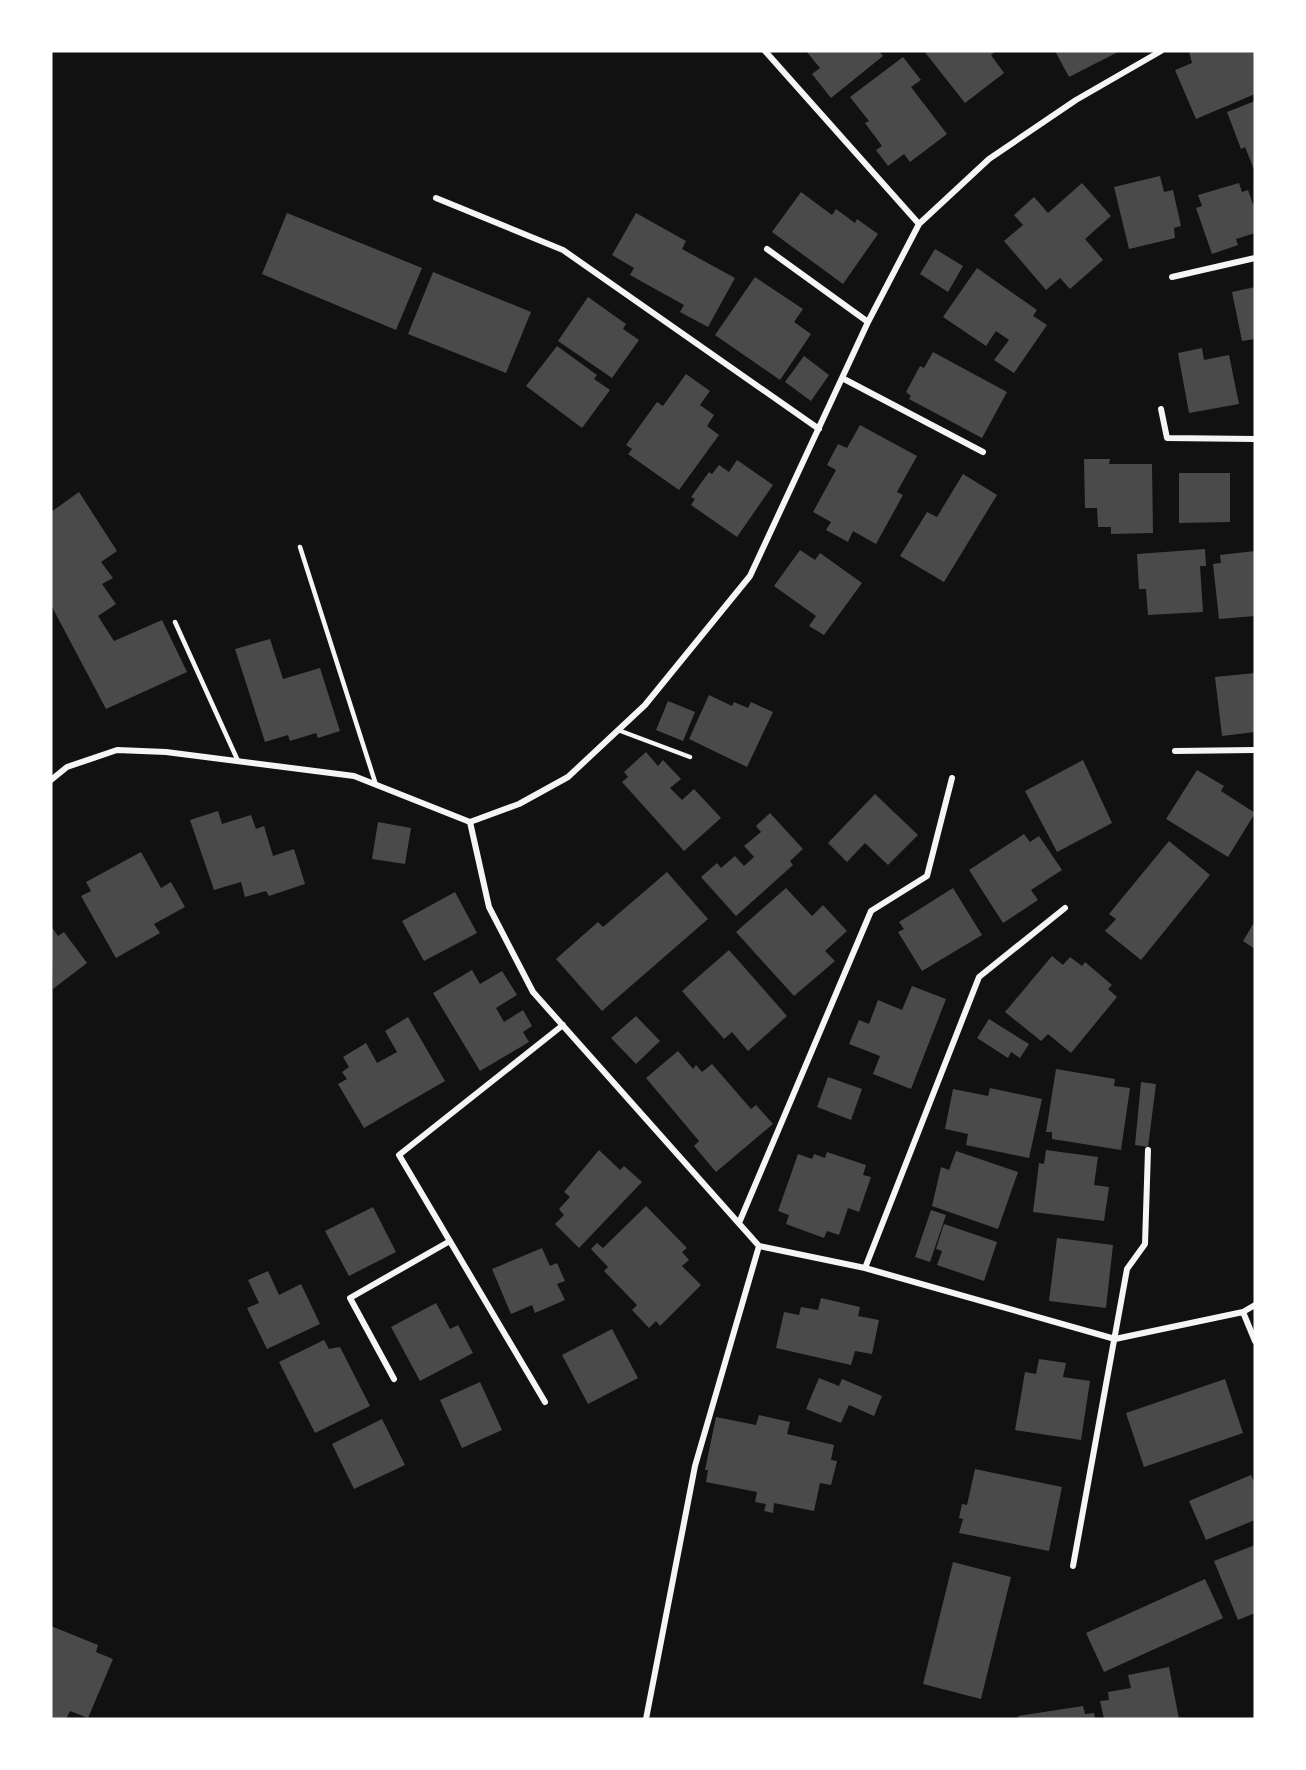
<svg xmlns="http://www.w3.org/2000/svg" width="1306" height="1770" font-family="Poppins,sans-serif">
	<style>
		.building { fill: #4a4a4a }
		.lines { fill: none; stroke-linecap: round; stroke-linejoin: round }
		.service { stroke: #f5f5f5; stroke-width: 4.5 }
		.minor { stroke: #f5f5f5; stroke-width: 6 }
	</style>
	<rect width="100%" height="100%" fill="#111"/>
	<path class="building" d="M806,51H879L883,56L831,98L812,74L820,68Z
		M924,51H996L991,55L1004,73L965,103Z
		M1055,51H1120L1069,77Z
		M1189,51H1255V94L1196,119L1175,70L1192,63Z
		M903,57L921,80L911,87L947,134L910,162L904,154L888,166L876,150L882,146L865,123L869,121L850,97Z
		M1255,101V172L1245,147L1241,149L1227,112Z
		M1160,176L1164,192L1173,190L1181,226L1174,228L1175,238L1129,249L1114,187Z
		M1082,183L1111,216L1085,239L1103,260L1070,289L1060,278L1046,290L1004,241L1023,225L1014,215L1034,197L1048,213Z
		M1239,183L1242,192L1248,190L1255,210V233L1236,239L1238,245L1212,254L1196,208L1202,206L1198,195Z
		M801,192L832,215L836,209L855,223L857,219L878,234L843,284L772,232Z
		M287,213L422,268L396,330L262,274Z
		M636,213L686,241L682,249L735,278L708,327L680,312L684,305L630,275L634,268L612,255Z
		M935,249L963,266L948,292L920,274Z
		M977,268L1037,310L1033,316L1047,325L1014,373L994,360L1009,340L996,331L986,346L943,317Z
		M433,272L531,312L506,373L408,334Z
		M755,277L803,309L794,322L811,334L780,380L715,335Z
		M1255,287V339L1242,341L1232,292Z
		M588,297L626,324L623,329L639,340L612,378L558,341Z
		M557,346L597,375L594,379L610,390L582,428L526,386Z
		M1202,348L1204,360L1229,355L1239,404L1189,413L1178,353Z
		M933,352L1007,392L982,438L909,399L911,396L906,392L920,366L924,368Z
		M804,356L829,375L811,401L785,382Z
		M686,374L710,391L700,405L714,415L707,426L719,435L679,490L628,454L632,449L626,445L657,402L663,406Z
		M860,425L917,456L897,492L903,495L876,544L853,531L848,542L826,530L831,522L813,512L836,470L827,465L838,444L847,448Z
		M1084,459H1110L1109,464H1152L1153,533L1111,534V527H1098L1097,508H1085Z
		M737,460L773,485L737,537L691,505L695,499L691,497L709,472L712,474L719,465L729,472Z
		M1179,473H1230V522L1179,523Z
		M963,474L997,495L944,582L900,556L927,512L937,517Z
		M79,492L117,551L101,562L113,578L102,584L116,604L98,616L114,641L162,620L187,672L106,709L51,605V512Z
		M1205,549L1206,566H1200L1203,612L1148,615L1146,589H1139L1137,554Z
		M800,550L815,560L820,553L862,583L824,635L809,626L816,616L774,586Z
		M1255,551V616L1219,619L1213,564L1221,563L1220,555Z
		M270,639L283,679L320,668L340,731L318,738L316,733L290,741L288,735L265,742L235,649Z
		M1255,673V732L1222,736L1215,677Z
		M709,695L732,706L734,702L748,708L751,702L773,712L747,767L689,739Z
		M668,701L695,712L683,741L656,730Z
		M646,752L658,766L663,760L681,779L670,788L682,800L694,789L721,818L684,851L622,782L628,777L624,772Z
		M1083,760L1112,823L1057,852L1025,791Z
		M1197,770L1224,786L1221,791L1255,813L1228,857L1166,819Z
		M875,794L918,835L888,865L865,843L847,862L828,843Z
		M218,811L222,824L251,815L256,829L264,826L273,856L294,849L305,884L269,896L266,891L245,897L241,882L214,890L190,820Z
		M770,813L803,849L790,861L793,865L736,916L701,877L717,863L721,868L735,856L744,866L754,857L744,846L761,832L756,826Z
		M378,822L411,828L405,864L372,859Z
		M1024,834L1030,842L1039,836L1062,870L1031,890L1038,900L1003,923L969,870Z
		M1169,841L1210,875L1141,960L1105,931L1116,919L1109,914Z
		M141,852L161,888L171,882L185,907L154,924L160,933L116,958L81,896L91,891L86,882Z
		M667,872L708,919L602,1011L556,959L598,922L603,927Z
		M786,888L812,916L823,905L847,931L825,951L835,961L794,996L736,932Z
		M953,888L982,935L922,971L898,932L904,929L899,922Z
		M455,892L477,933L424,961L402,921Z
		M1255,921V949L1243,941Z
		M51,926L58,936L64,932L87,963L53,989Z
		M729,950L787,1016L748,1051L732,1032L724,1039L682,991Z
		M1052,956L1063,965L1070,957L1082,966L1085,962L1112,985L1108,989L1117,997L1071,1053L1048,1034L1041,1041L1005,1012Z
		M472,970L480,984L502,971L517,995L496,1008L504,1022L523,1010L532,1026L523,1032L529,1042L480,1071L433,993Z
		M912,986L946,999L911,1089L873,1074L880,1056L849,1044L859,1020L869,1024L878,1000L902,1010Z
		M636,1016L660,1041L636,1064L611,1038Z
		M408,1017L445,1081L364,1128L338,1084L347,1079L342,1072L349,1067L343,1057L366,1043L377,1063L397,1052L385,1031Z
		M989,1019L1029,1044L1020,1058L1011,1052L1008,1058L977,1038Z
		M678,1051L693,1069L696,1065L702,1072L712,1064L751,1109L756,1105L773,1124L716,1172L694,1146L699,1141L646,1078Z
		M1056,1069L1115,1079L1114,1086L1130,1088L1121,1150L1052,1139V1132H1046Z
		M828,1077L862,1089L851,1120L817,1107Z
		M1141,1082L1156,1084L1148,1147L1135,1145Z
		M990,1088L1042,1099L1029,1158L966,1145L968,1134L945,1129L953,1089L988,1096Z
		M599,1150L620,1170L624,1166L642,1182L579,1248L555,1224L564,1215L559,1209L570,1197L564,1192Z
		M1046,1150L1098,1157L1094,1185L1109,1187L1104,1221L1033,1212L1039,1163L1044,1164Z
		M956,1151L1018,1172L998,1229L932,1206L941,1167L949,1170Z
		M827,1152L866,1165L863,1175L871,1177L859,1212L848,1208L839,1235L827,1231L824,1238L786,1224L789,1215L778,1211L798,1154L812,1159L814,1154L825,1158Z
		M646,1206L687,1248L682,1252L689,1260L682,1266L701,1285L660,1326L656,1321L649,1328L632,1310L637,1305L604,1271L608,1267L591,1249L597,1243L603,1248Z
		M373,1207L396,1252L349,1276L325,1231Z
		M931,1210L946,1215L930,1262L915,1257Z
		M944,1224L997,1242L984,1281L937,1265L942,1251L936,1249Z
		M1057,1238L1113,1245L1106,1308L1049,1301Z
		M542,1248L550,1266L557,1263L565,1281L557,1284L565,1300L535,1313L532,1305L511,1314L492,1269Z
		M268,1271L279,1295L301,1284L320,1324L267,1349L247,1308L259,1303L248,1280Z
		M821,1298L860,1307L858,1316L879,1320L872,1354L855,1351L851,1365L776,1348L784,1312L799,1315L801,1307L818,1310Z
		M436,1303L450,1329L458,1325L473,1353L420,1381L391,1327Z
		M612,1329L638,1378L588,1404L562,1355Z
		M324,1340L329,1349L340,1347L370,1406L315,1433L279,1362Z
		M1039,1359L1066,1363L1063,1377L1090,1381L1081,1440L1015,1430L1025,1372L1036,1374Z
		M819,1378L839,1386L842,1379L882,1396L874,1416L849,1405L841,1423L806,1409Z
		M1225,1379L1243,1433L1144,1467L1126,1413Z
		M480,1382L502,1430L462,1448L440,1400Z
		M759,1415L790,1422L787,1434L834,1445L831,1460L837,1461L831,1485L820,1483L814,1511L774,1503L773,1513L764,1511L766,1504L755,1502L757,1492L706,1482L708,1470H705L716,1417L756,1425Z
		M382,1419L405,1465L354,1489L332,1444Z
		M975,1469L1062,1487L1049,1551L959,1533L963,1519L959,1518L962,1504L967,1505Z
		M1251,1475L1255,1484V1520L1206,1540L1189,1501Z
		M1255,1545V1613L1238,1620L1214,1561Z
		M953,1562L1011,1577L981,1699L923,1684Z
		M1205,1579L1223,1618L1104,1672L1086,1633Z
		M51,1626L98,1645L96,1652L113,1659L88,1718L70,1711L66,1719H51Z
		M1169,1667L1179,1719H1104L1100,1701L1109,1700L1108,1692L1131,1688L1128,1675Z
		M1083,1706L1085,1714L1094,1713L1095,1719H1019L1018,1716Z"/>
	<g class="lines">
		<path class="service" d="M300,547L376,785
			M175,622L238,761
			M618,730L690,757"/>
		<path class="minor" d="M765,51L919,224
			M436,198L563,250L819,429
			M767,249L868,322
			M1172,277L1255,258
			M844,379L983,452
			M1161,409L1167,438L1255,439
			M1175,751L1255,750
			M51,780L67,767L117,750L166,752L354,776L470,822L489,907L533,992L759,1246L865,1268L1115,1339L1243,1312L1255,1305
			M470,822L519,804L568,777L645,705L750,576L868,322L919,224L989,159L1076,100L1161,51
			M739,1223L871,911L927,876L952,778
			M865,1268L979,977L1065,908
			M1243,1312L1255,1341
			M394,1379L350,1298L450,1241
			M545,1402L399,1155L563,1025
			M1073,1566L1127,1269L1145,1244L1148,1150
			M646,1719L695,1466L759,1246"/>
	</g>
	<rect width="1306" height="1770" fill="none" stroke="#ffffff" stroke-width="105"/>
</svg>
